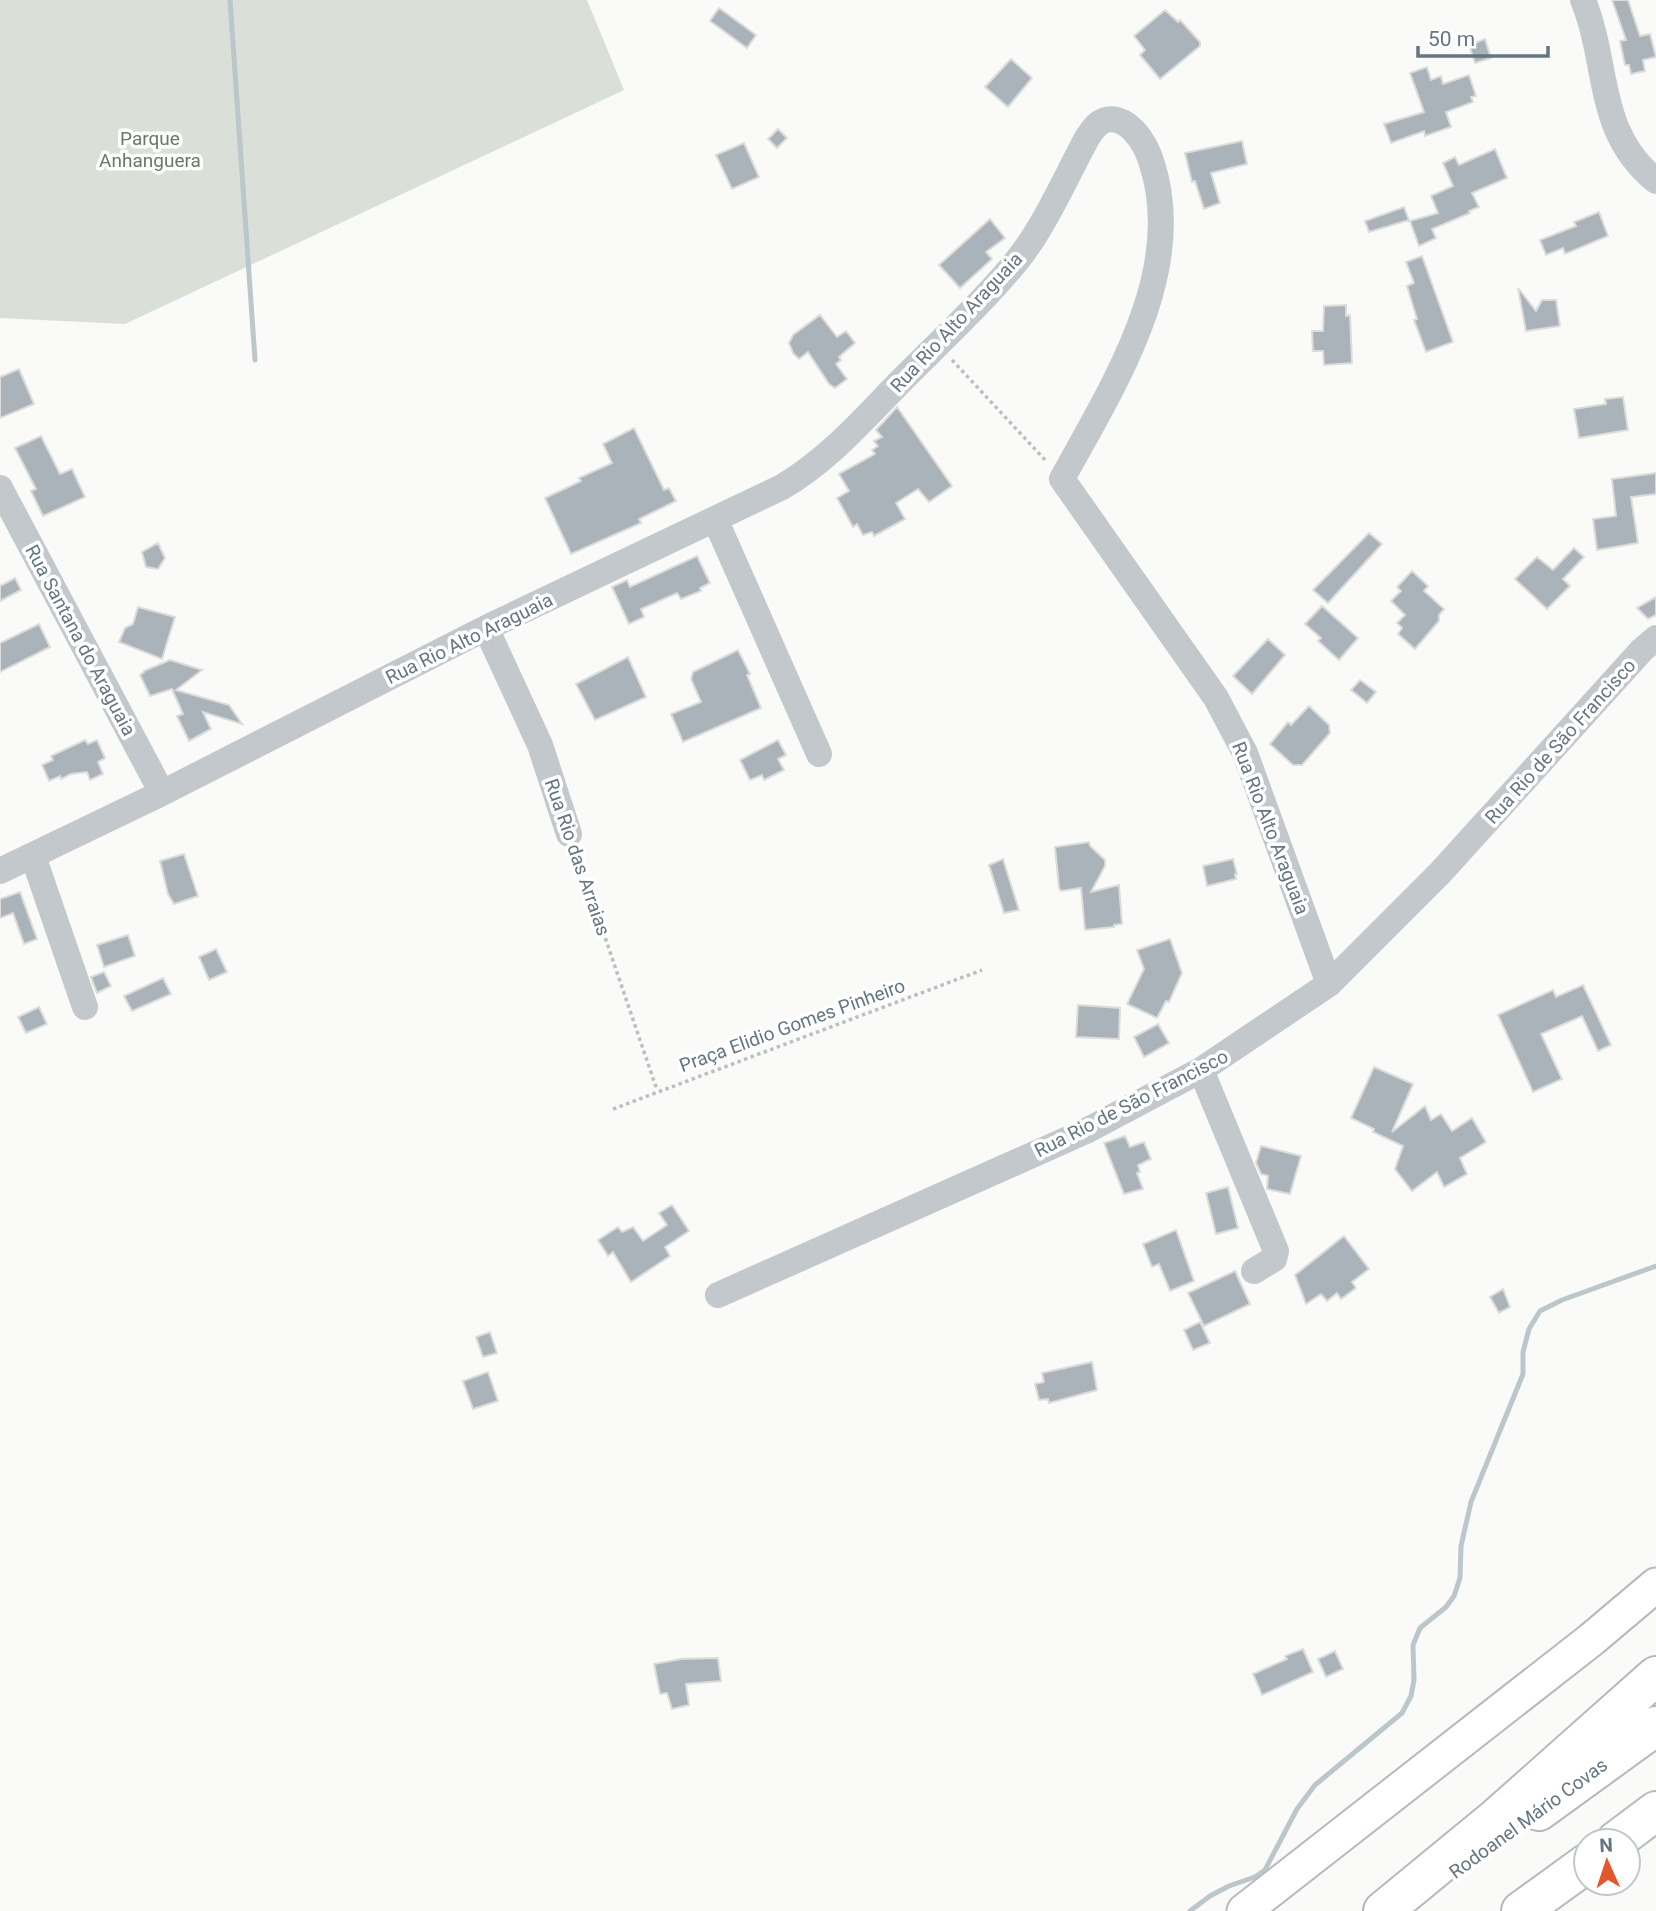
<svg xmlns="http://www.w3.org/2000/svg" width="1656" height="1911" font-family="Roboto,sans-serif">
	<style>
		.green { fill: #dadfd7 }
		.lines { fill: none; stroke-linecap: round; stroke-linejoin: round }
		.stream { stroke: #bbc7cb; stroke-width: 5 }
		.building { fill: #aab3b9; stroke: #dcdcda; stroke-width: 2 }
		.major-casing { stroke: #b5babe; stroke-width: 37 }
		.highway-casing { stroke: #b4b9bd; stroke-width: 42 }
		.path { stroke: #bbbfc2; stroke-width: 3.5; stroke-dasharray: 3.5 3.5; stroke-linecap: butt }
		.minor { stroke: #c3c8cc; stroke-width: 26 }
		.major { stroke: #fff; stroke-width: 33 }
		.highway { stroke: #fff; stroke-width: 38 }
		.labels { text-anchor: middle; stroke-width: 7; stroke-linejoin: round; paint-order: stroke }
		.park-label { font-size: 19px; fill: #687a64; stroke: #fff }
		.street-label { font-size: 19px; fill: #657683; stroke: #fff }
	</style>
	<rect width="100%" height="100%" fill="#fafaf8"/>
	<path class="green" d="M0,0H587L624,90L125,324L0,318Z"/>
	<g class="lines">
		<path class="stream" d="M230,0L255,360
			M1190,1911L1210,1896L1229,1886L1255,1877L1265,1870L1297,1809L1315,1785L1402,1713L1411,1696L1414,1680L1413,1645L1420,1628L1446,1607L1454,1596L1460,1578L1461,1546L1471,1502L1523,1374V1352L1529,1329L1540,1311L1562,1300L1656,1266"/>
	</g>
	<path class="building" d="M1612,0H1628L1640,36L1650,34L1656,57L1643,60L1645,71L1631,74L1629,65H1625L1620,41L1626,40Z
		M719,8L756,35L747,48L710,21Z
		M1165,10L1178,22L1180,20L1200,42V46L1160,79L1140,55L1145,50L1134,36Z
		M1485,39L1491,58L1475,63L1469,45Z
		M1011,59L1032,78L1008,107L985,87Z
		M1427,67L1431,80L1441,76L1443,84L1469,75L1476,96L1471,97L1473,102L1446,112L1451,127L1425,136L1424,131L1391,143L1384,124L1424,112L1410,73Z
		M778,129L787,138L777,148L768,139Z
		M1242,141L1247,164L1211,173L1220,203L1204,209L1195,181L1192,182L1185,153Z
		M744,143L759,177L732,189L716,155Z
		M1495,149L1507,178L1472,193L1479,207L1469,211L1470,213L1432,229L1436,238L1419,246L1410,221L1438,213L1431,196L1453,186L1443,163L1455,157L1459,165Z
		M1404,207L1409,220L1369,232L1365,221Z
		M1599,212L1608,236L1565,254L1563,248L1546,255L1540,240L1576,226L1574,222Z
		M990,219L1005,238L986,252L992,259L960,288L939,265Z
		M1422,256L1453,342L1426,352L1414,320L1417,319L1407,286L1414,283L1406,262Z
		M1518,288L1536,311L1542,300H1556L1560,326L1526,331Z
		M1346,305V316L1350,315L1352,363L1324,365L1323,351H1313L1312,331H1323L1324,306Z
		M820,315L837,337L846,331L855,343L839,357L841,360L836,364L847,379L835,388L829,384L808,352L799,359L793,353L789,343L793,335Z
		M19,369L34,404L0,418V377Z
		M1623,397L1628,430L1579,438L1574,409L1606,404L1605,399Z
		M897,407L952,486L929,502L918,489L896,503L905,519L874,536L872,532L863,535L857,524L853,527L837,498L849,491L839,474L875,454L872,450L878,446L874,441L882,437L876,430Z
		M634,428L664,490L669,488L676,501L639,519L641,523L571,554L545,498L581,481L579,478L612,463L603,444Z
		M41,436L60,474L72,469L85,497L43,516L31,491L36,489L15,448Z
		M1656,473V494L1631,497L1638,543L1597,550L1593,519L1616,516L1612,479Z
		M1369,533L1382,544L1328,603L1313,590Z
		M158,543L165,558L158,569L146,567L142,552Z
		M1574,548L1584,557L1563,579L1570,586L1547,609L1515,579L1537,557L1553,570Z
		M697,556L710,583L700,588L701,591L681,599L677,593L641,609L644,617L629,624L612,587L627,580L630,587Z
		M1412,571L1428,586L1424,591L1444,609L1439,615V621L1415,649L1398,634L1402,628L1397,623L1405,615L1391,601L1401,591L1397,587Z
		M15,578L21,590L0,601V586Z
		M1656,597V615L1648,619L1637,608Z
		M1322,606L1358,638L1339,660L1318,641L1321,638L1305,624Z
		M138,607L175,617L162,659L119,642L125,628L133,624Z
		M39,624L50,647L0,672V643Z
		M1268,639L1285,655L1252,694L1233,676Z
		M738,650L750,674L747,675L761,708L683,742L671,714L701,702L691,679L693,672Z
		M628,657L646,697L595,720L576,684Z
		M170,660L202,670L176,690L229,705L242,724L203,712L211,729L189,741L177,716L183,714L172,689L150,696L140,675L144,672V671Z
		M1360,680L1376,692L1367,703L1351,690Z
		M1309,706L1329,725L1330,733L1302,765H1293L1270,744L1288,722L1291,725Z
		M85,740L88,744L97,740L105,758L98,762L103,774L90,780L87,772L71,774L61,779L60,776L49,781L42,765L53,760L51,756Z
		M778,740L786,755L778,759L784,770L764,780L762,775L750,780L740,760Z
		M1089,842L1090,846L1105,860V866L1091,892L1119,885L1122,924L1114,925V927L1085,930L1081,888L1061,891L1059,888L1055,847Z
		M184,854L198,896L174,904L168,894L160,861Z
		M1003,859L1019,910L1004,913L989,865Z
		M1233,859L1237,874H1235L1236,879L1207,886L1203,866Z
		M20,892L37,939L24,944L13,913L0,918V899Z
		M128,935L135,956L104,967L97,945Z
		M1170,939L1182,973L1169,1002L1166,1001L1157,1018L1127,1004L1144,969L1137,950Z
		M216,949L227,972L209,980L199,957Z
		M104,972L111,986L97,993L91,977Z
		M163,978L171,994L132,1011L124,996Z
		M1583,985L1611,1045L1598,1051L1582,1016L1541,1034L1562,1079L1533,1092L1498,1015L1553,990L1556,997Z
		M1078,1005L1120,1008L1119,1039L1076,1037Z
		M39,1007L47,1024L26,1033L18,1017Z
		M1158,1024L1169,1043L1144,1057L1134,1037Z
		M1374,1067L1413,1084L1392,1132L1425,1106L1431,1120L1441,1114L1452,1131L1472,1118L1486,1142L1460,1158L1467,1174L1444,1187L1437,1172L1412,1191L1395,1169L1403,1146L1373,1132L1374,1129L1351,1118Z
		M1125,1136L1130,1147L1144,1142L1151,1159L1138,1165L1140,1172L1137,1173L1143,1189L1124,1194L1104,1143Z
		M1261,1146L1301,1156L1290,1194L1267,1189L1268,1176L1261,1174L1256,1163Z
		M1228,1187L1238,1228L1216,1234L1206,1193Z
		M672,1205L689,1231L665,1247L670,1256L631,1282L613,1252L608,1256L598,1240L618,1227L622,1232L633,1227L643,1241L667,1225L659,1213Z
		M1176,1230L1194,1281L1170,1291L1159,1264L1152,1267L1143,1244Z
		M1344,1236L1369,1269L1352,1282L1356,1288L1341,1299L1337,1293L1327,1301L1321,1294L1306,1304L1295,1275Z
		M1235,1271L1250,1304L1204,1326L1188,1293Z
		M1503,1289L1510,1307L1499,1313L1490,1297Z
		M1200,1322L1210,1343L1193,1350L1184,1330Z
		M490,1332L497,1353L483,1357L476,1337Z
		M1092,1362L1097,1390L1049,1403L1048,1399L1039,1400L1035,1384L1044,1382L1042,1373Z
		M488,1372L498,1401L473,1409L463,1381Z
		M1303,1649L1313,1672L1262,1695L1253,1674L1287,1659L1285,1656Z
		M1335,1651L1343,1669L1326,1677L1318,1659Z
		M718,1658L721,1681L686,1684L689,1705L672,1709L667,1693L660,1694L654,1664L681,1659Z"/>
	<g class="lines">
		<g class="major-casing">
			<path id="major" d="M1244,1911L1592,1639L1656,1585"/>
		</g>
		<g class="highway-casing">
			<path id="highway" d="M1539,1811L1656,1726
				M1616,1841L1656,1811
				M1383,1911L1495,1819L1656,1676
				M1521,1911L1586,1864"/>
		</g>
		<path class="path" d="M952,360L1047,462
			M576,852L657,1090
			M613,1109L982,970"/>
		<path class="minor" d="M1583,0C1610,67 1595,131 1656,181
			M0,488L162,793
			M715,519L819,754
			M486,628L540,745L569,834
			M33,856L85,1007
			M0,871L162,793L486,628L782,487C830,459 866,416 905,377C943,339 985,300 1019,258C1045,225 1067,175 1087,138C1094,127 1102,116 1117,120C1135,125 1147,147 1152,164C1187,273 1112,387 1062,479L1216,698L1245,753L1329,984
			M1201,1070L1276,1251L1274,1259L1254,1271
			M718,1295L1086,1131L1201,1070L1329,984L1440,873L1642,650L1656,638"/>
		<use href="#major" class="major"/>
		<use href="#highway" class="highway"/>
	</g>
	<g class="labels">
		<g class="park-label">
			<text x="150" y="145">Parque<tspan x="150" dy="22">Anhanguera</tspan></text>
		</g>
		<g class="street-label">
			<text transform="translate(956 322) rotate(-47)" y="7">Rua Rio Alto Araguaia</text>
			<text transform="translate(469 638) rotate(-26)" y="7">Rua Rio Alto Araguaia</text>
			<text transform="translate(81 640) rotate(62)" y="7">Rua Santana do Araguaia</text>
			<text transform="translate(1560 741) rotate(-48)" y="7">Rua Rio de São Francisco</text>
			<text transform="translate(1271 828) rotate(69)" y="7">Rua Rio Alto Araguaia</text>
			<text transform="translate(578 857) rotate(71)" y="7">Rua Rio das Arraias</text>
			<text transform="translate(792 1025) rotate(-20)" y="7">Praça Elidio Gomes Pinheiro</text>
			<text transform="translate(1131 1103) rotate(-27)" y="7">Rua Rio de São Francisco</text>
			<text transform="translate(1528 1818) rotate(-36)" y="7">Rodoanel Mário Covas</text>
		</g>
	</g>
	<g transform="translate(1607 1862) rotate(357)"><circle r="33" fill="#ffffff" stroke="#c1c8cd" stroke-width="2"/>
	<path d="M0-5L12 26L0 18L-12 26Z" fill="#e4572e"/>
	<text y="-10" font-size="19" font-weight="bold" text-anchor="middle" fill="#657683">N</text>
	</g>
	<path d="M1418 46v10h130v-10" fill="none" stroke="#657683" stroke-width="3.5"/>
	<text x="1428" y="46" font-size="21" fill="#657683" stroke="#ffffff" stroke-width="5" paint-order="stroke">50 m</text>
</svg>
